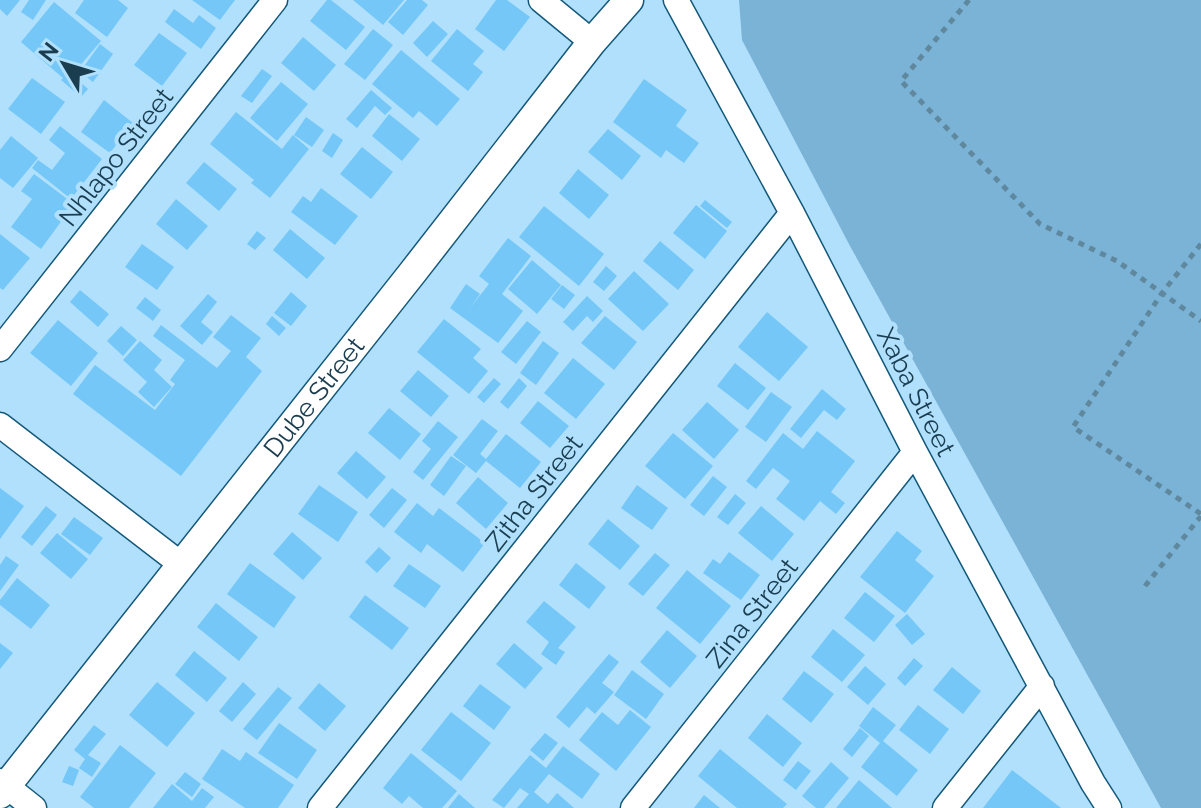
<svg xmlns="http://www.w3.org/2000/svg" width="1201" height="808" font-family="Raleway,sans-serif">
	<style>
		.green { fill: #7ab3d5 }
		.building { fill: #74c7f7 }
		.lines { fill: none; stroke-linecap: round; stroke-linejoin: round }
		.minor-casing { stroke: #145879; stroke-width: 27 }
		.tertiary-casing { stroke: #145879; stroke-width: 31 }
		.path { stroke: #5f889f; stroke-width: 5; stroke-dasharray: 6 6; stroke-linecap: butt }
		.minor { stroke: #fff; stroke-width: 24 }
		.tertiary { stroke: #fff; stroke-width: 28 }
		.labels { text-anchor: middle; stroke-width: 8; stroke-linejoin: round; paint-order: stroke }
		.street-label { font-size: 26px; fill: #1a3d50; stroke: #b1e0fd }
	</style>
	<rect width="100%" height="100%" fill="#b1e0fd"/>
	<path class="green" d="M739,0H1201V808H1161L850,246L742,40Z"/>
	<path class="building" d="M0,0H20L7,16L0,9Z
		M29,0H46L33,20L21,12Z
		M84,0H118L128,8L107,37L75,13Z
		M192,0H235L220,20Z
		M327,0H331L365,27L346,50L310,21Z
		M353,0H404L383,25Z
		M407,0H422L428,5L403,35L388,22Z
		M496,0H507L530,17L504,51L475,29Z
		M54,2L101,41L72,75L88,89L81,97L61,80L63,78L21,42Z
		M174,9L193,23L199,15L216,28L201,49L165,22Z
		M433,21L448,34L427,57L413,43Z
		M373,29L393,45L365,80L344,64Z
		M457,29L484,51L473,64L483,72L468,91L431,61Z
		M159,33L187,53L162,86L134,65Z
		M303,37L336,65L314,91L281,63Z
		M100,44L113,54L93,82L80,72Z
		M401,50L460,99L437,126L419,111L413,118L372,84Z
		M262,69L272,76L252,103L241,96Z
		M32,78L65,102L41,134L8,109Z
		M644,79L687,110L676,126L699,143L684,163L666,150L661,158L613,122Z
		M281,82L308,104L277,141L250,118Z
		M371,90L392,108L385,115L375,106L357,128L346,119Z
		M104,100L133,123L110,153L81,132Z
		M236,112L282,149L293,135L309,149L270,198L251,183L254,180L210,144Z
		M389,114L420,139L402,161L372,136Z
		M306,117L324,130L312,147L294,135Z
		M60,126L102,159L71,199L32,168L38,160L52,170L65,153L49,140Z
		M608,129L641,156L622,180L588,152Z
		M333,133L343,140L332,158L322,151Z
		M11,136L38,158L13,188L0,178V150Z
		M362,147L393,172L371,199L340,174Z
		M204,162L237,189L219,211L186,183Z
		M578,169L609,195L589,219L559,193Z
		M34,174L74,204L41,249L11,227L32,199L21,191Z
		M321,188L358,216L335,245L291,212L303,196L311,202Z
		M176,199L208,226L187,250L156,224Z
		M705,200L732,222L727,228L700,206Z
		M696,205L727,231L705,259L673,233Z
		M544,206L604,254L579,286L519,237Z
		M290,229L325,258L307,279L273,250Z
		M257,231L266,238L255,250L247,244Z
		M0,234L30,258L3,290L0,288Z
		M508,238L531,256L502,294L523,311L498,343L450,308L466,284L480,294L470,308L489,284L479,276Z
		M660,241L694,270L678,290L643,261Z
		M142,244L174,267L157,290L125,267Z
		M532,260L561,285L537,314L508,289Z
		M606,266L617,276L604,291L593,282Z
		M634,271L669,304L643,331L608,299Z
		M562,285L575,295L564,309L551,299Z
		M80,290L109,314L98,327L70,302Z
		M291,292L307,306L291,326L274,313Z
		M208,294L217,302L201,322L213,332L202,345L180,326Z
		M587,296L603,311L593,322L587,316L573,331L563,322Z
		M145,297L161,310L153,321L136,308Z
		M767,312L808,347L779,381L738,347Z
		M231,315L261,338L246,357L262,371L181,476L73,394L95,365L155,410L175,384L170,380L185,360L153,336L161,325L217,368L231,351L213,337Z
		M272,316L286,328L279,336L266,324Z
		M605,316L637,342L614,370L581,343Z
		M444,319L481,349L473,358L488,371L469,394L417,352Z
		M58,320L98,353L71,386L30,353Z
		M527,321L541,332L516,364L501,352Z
		M121,326L137,340L123,356L107,341Z
		M140,341L162,360L154,370L172,387L154,407L138,392L147,382L123,360Z
		M543,341L559,353L536,385L520,373Z
		M573,358L605,384L576,419L544,393Z
		M735,363L766,388L748,410L717,386Z
		M418,370L449,396L431,417L400,391Z
		M494,378L501,384L484,403L477,397Z
		M519,378L527,386L508,409L500,402Z
		M822,389L846,409L837,420L824,410L801,438L790,429Z
		M771,392L792,407L766,442L745,427Z
		M538,401L569,426L550,448L520,423Z
		M707,402L739,430L714,459L682,430Z
		M389,408L421,434L400,460L368,433Z
		M482,419L498,431L480,454L486,459L506,434L541,462L520,488L486,461L476,473L453,455Z
		M438,421L458,437L423,480L413,472L431,449L422,441Z
		M817,431L855,461L831,492L845,503L836,514L820,501L804,521L776,499L790,481L773,468L756,489L746,481L783,433L803,449Z
		M673,433L713,466L685,499L645,466Z
		M356,451L386,477L367,499L337,473Z
		M451,456L466,466L444,496L430,485Z
		M713,476L727,487L704,516L690,505Z
		M478,477L508,503L486,529L456,503Z
		M319,485L358,512L338,542L298,514Z
		M637,485L668,508L652,530L621,508Z
		M0,488L24,506L0,539Z
		M392,488L407,500L384,528L369,515Z
		M735,494L746,503L728,525L717,517Z
		M417,503L433,516L439,508L485,543L463,572L427,544L421,553L394,532Z
		M46,506L57,515L32,546L21,537Z
		M761,506L794,534L772,561L738,533Z
		M74,517L103,538L90,555L61,534Z
		M608,519L640,546L620,570L588,544Z
		M897,531L922,551L915,560L934,576L905,613L860,577Z
		M292,532L322,558L303,580L273,554Z
		M57,533L88,559L71,579L40,553Z
		M379,547L391,558L377,573L365,562Z
		M729,552L760,575L741,600L703,573L713,559L720,564Z
		M655,553L670,565L643,596L628,584Z
		M6,556L19,565L0,591V565Z
		M250,563L296,597L274,628L227,594Z
		M576,563L606,587L589,609L559,585Z
		M409,564L441,586L425,608L393,586Z
		M687,570L731,606L700,644L656,608Z
		M17,578L50,605L31,629L0,605V600Z
		M865,592L895,616L874,642L844,618Z
		M365,595L409,628L392,650L349,617Z
		M544,601L576,627L558,648L565,652L556,665L541,654L549,642L526,622Z
		M216,603L258,637L239,661L197,627Z
		M907,614L925,634L912,645L895,625Z
		M833,629L865,655L842,682L811,657Z
		M667,630L697,656L670,688L640,662Z
		M0,643L13,653L0,669Z
		M514,643L543,668L525,689L496,664Z
		M194,651L227,678L207,702L175,675Z
		M609,654L619,662L602,683L614,692L595,714L587,707L569,728L556,717Z
		M914,658L923,666L905,686L897,678Z
		M865,666L886,684L868,705L847,687Z
		M952,667L981,691L963,714L933,690Z
		M632,670L664,694L646,719L614,695Z
		M804,671L834,694L811,723L782,699Z
		M157,682L195,713L167,747L129,715Z
		M243,682L256,694L232,722L219,711Z
		M319,683L346,706L325,731L298,708Z
		M480,684L511,707L494,730L463,706Z
		M278,687L292,698L257,740L243,729Z
		M918,705L949,729L930,754L899,730Z
		M873,707L896,725L883,741L918,770L897,796L861,767L880,743L859,726Z
		M630,710L651,727L616,771L579,740L602,712L618,725Z
		M451,712L491,743L461,781L421,750Z
		M767,714L802,743L783,767L748,738Z
		M279,723L317,750L297,779L258,753Z
		M94,725L106,734L88,755L101,763L92,777L79,768L85,759L74,750Z
		M860,728L869,736L852,757L843,749Z
		M545,733L558,743L543,761L530,750Z
		M120,745L156,773L129,808H94L80,797Z
		M563,746L600,774L582,799L549,774L534,792L548,804L557,793L574,808H517L529,794L520,788L504,808L492,800L530,755L546,768Z
		M222,749L240,761L246,752L294,785L278,808H245L202,779Z
		M720,749L787,804L783,808H737L698,776Z
		M411,753L457,791L442,808H423L409,796L402,804L383,788Z
		M798,761L811,771L796,790L783,780Z
		M831,762L849,778L824,808H816L802,796Z
		M69,766L79,770L73,786L62,782Z
		M1012,770L1061,808H983Z
		M185,772L201,784L192,797L175,784Z
		M859,780L892,808H836Z
		M172,784L192,801L202,788L214,797L205,808H153Z
		M459,794L475,808H448Z
		M704,795L720,808H694Z"/>
	<g class="lines">
		<g class="minor-casing">
			<path id="minor" d="M541,0L592,42
				M676,0L792,213L915,452L1093,783L1109,808
				M0,349L275,0
				M0,425L182,565
				M0,781L34,808
				M320,808L792,213
				M633,808L915,452
				M945,808L1042,686"/>
		</g>
		<g class="tertiary-casing">
			<g id="tertiary">
				<path id="s1" d="M0,794L413,272L592,42L629,0"/>
			</g>
		</g>
		<path class="path" d="M969,0L901,81L1040,224L1117,261L1201,321
			M1201,244L1162,293L1073,427L1201,514
			M1145,586L1201,516"/>
		<use href="#minor" class="minor"/>
		<use href="#tertiary" class="tertiary"/>
	</g>
	<g class="labels">
		<g class="street-label">
			<text transform="translate(116 157) rotate(-52)" y="9">Nhlapo Street</text>
			<text transform="translate(916 392) rotate(63)" y="9">Xaba Street</text>
			<text dy="9" stroke="none"><textPath href="#s1" startOffset="506">Dube Street</textPath></text>
			<text transform="translate(534 493) rotate(-52)" y="9">Zitha Street</text>
			<text transform="translate(752 613) rotate(-52)" y="9">Zina Street</text>
		</g>
	</g>
	<g transform="translate(64 64) rotate(308)" stroke="#b1e0fd" stroke-width="6" paint-order="stroke">
	<path d="M0-6L14 30L0 20L-14 30Z" fill="#1a3d50"/>
	<text y="-12" font-size="22" font-weight="bold" text-anchor="middle" fill="#1a3d50">N</text>
	</g>
</svg>
